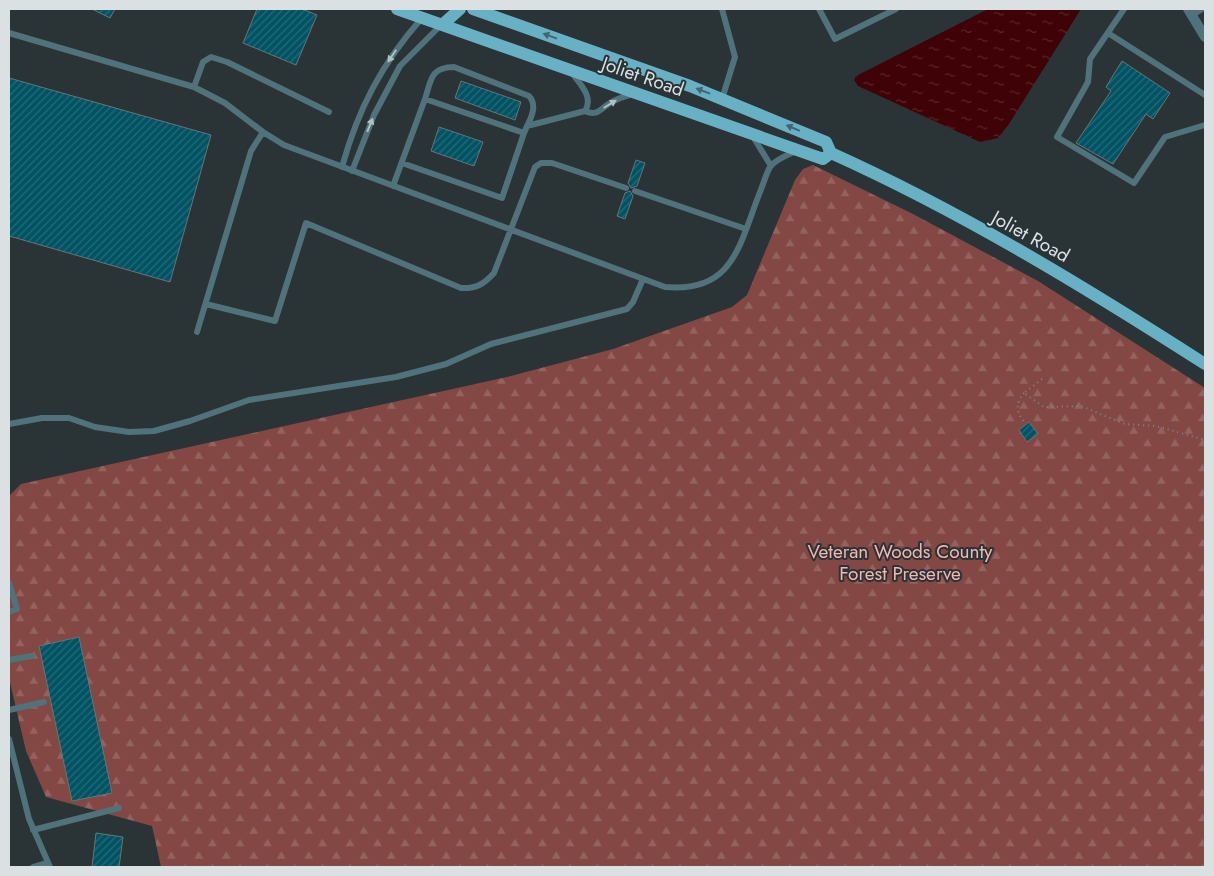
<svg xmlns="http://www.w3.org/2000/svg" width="1214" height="876" font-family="Jost,sans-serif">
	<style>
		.forest { fill: url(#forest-firs) }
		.water { fill: url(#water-ripples) }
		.building { fill: url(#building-hatch); stroke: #697477 }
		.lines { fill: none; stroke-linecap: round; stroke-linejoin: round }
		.path { stroke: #808789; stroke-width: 2; stroke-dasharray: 1 4; stroke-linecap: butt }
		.service { stroke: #50727b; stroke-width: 6 }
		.minor { stroke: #50727b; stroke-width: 10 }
		.primary { stroke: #68b1c4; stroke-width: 12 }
		.oneway { fill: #43656f }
		.oneway2 { fill: #b1c0c3 }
		.labels { text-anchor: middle; stroke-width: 4; stroke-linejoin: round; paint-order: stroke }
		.street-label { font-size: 19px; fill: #dbe1e2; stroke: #2a3336 }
		.park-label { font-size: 19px; fill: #f4b6b1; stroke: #2a3336 }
	</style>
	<defs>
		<pattern id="forest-firs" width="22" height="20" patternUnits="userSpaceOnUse" patternTransform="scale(1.25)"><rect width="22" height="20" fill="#834844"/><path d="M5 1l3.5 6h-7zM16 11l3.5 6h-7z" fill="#94625f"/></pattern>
		<pattern id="water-ripples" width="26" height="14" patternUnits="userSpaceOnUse" patternTransform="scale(1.25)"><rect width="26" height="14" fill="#3f0206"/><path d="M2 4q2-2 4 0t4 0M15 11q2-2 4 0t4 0" fill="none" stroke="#5a272a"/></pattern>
		<pattern id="building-hatch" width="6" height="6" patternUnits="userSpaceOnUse" patternTransform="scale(1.25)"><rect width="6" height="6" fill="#005363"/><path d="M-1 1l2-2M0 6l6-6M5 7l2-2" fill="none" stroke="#256b79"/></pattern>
	</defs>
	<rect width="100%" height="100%" fill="#2a3336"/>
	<path class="forest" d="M813,165L913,214L1038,281L1205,388V867H161L152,826L46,797L26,751L9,678V496L21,484L507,377L613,349L732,307L747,295L795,180L803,169Z"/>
	<path class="water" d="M988,9H1081L1009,124L998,138L980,142L858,86L854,80L856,76Z"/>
	<path class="building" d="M92,9H115L110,18Z
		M257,9H302L317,15L296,65L243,43Z
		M1122,61L1170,93L1153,119L1146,114L1113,164L1076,143L1111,91L1106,87Z
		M9,78L211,135L170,282L9,236Z
		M461,81L521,102L515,120L455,98Z
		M439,127L483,142L474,166L431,151Z
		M636,160L645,163L637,186L631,188L628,183Z
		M630,191L633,196L625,219L617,216L625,193Z
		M1029,422L1038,434L1027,442L1019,430Z
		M79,637L112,793L72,801L39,646Z
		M96,833L123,837L119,867H92Z"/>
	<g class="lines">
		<path class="path" d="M1042,379L1024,393L1044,407L1081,406L1125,424L1156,426L1205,440
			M1024,393C1014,404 1017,414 1026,424"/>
		<path class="service" d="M819,9L835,39L896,9
			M1124,9L1090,59L1088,82L1057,137L1134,183L1165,137L1205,125
			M1191,16L1202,9
			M9,33L194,87L225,103L263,132L284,145L665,287C734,293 739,245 760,192C763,185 766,174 770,167C776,159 788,155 796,151
			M1108,33L1205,95
			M572,73C580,84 594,97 585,111
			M194,87L203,62L211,57L227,62L329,112
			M425,99C431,81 430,67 454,67L529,96C539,107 529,121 524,133
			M722,99L735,57L722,9
			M527,126L585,111C597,117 600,109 610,103C617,99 625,96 633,94
			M752,135L771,166
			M342,167C358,109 382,63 422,18
			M352,171L374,115L400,66L441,25
			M393,186L425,99L524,133L502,198L402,163
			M635,191L746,229
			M206,304L275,321L306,223L461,288C476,289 484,284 494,273L535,167L541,163H552L626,188
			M197,332L251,151L263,132
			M9,424L42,418H69L95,427L129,432L154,431L190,421L249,400L396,377L446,364L491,344L627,309L633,302L643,279
			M9,583L17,609L9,612
			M9,660L32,656
			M9,710L44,702
			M9,739L29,819L50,867
			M33,830L119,808
			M33,867L46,863"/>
		<path class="minor" d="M1188,9L1205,37"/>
		<path class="primary" d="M397,9L823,159L831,153
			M473,9L690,86L826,142L831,153C962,212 1085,287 1205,364
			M442,25L460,9"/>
	</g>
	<defs><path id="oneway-solid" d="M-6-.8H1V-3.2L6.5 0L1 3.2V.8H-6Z" transform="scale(1.25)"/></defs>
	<g class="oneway">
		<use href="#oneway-solid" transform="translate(550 36) rotate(-160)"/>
		<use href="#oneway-solid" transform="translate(703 91) rotate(-159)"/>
		<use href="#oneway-solid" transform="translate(793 128) rotate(-157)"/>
	</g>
	<g class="oneway2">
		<use href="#oneway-solid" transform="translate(392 56) rotate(124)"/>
		<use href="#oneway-solid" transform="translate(610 104) rotate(-32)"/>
		<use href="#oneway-solid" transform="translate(370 125) rotate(-68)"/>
	</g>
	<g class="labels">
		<g class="street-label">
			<text transform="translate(643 76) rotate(19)" y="7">Joliet Road</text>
			<text transform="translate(1031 236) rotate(29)" y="7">Joliet Road</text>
		</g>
		<g class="park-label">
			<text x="900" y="558">Veteran Woods County<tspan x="900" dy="22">Forest Preserve</tspan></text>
		</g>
	</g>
	<rect width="1214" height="876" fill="none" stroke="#dbe1e2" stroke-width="20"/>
</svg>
